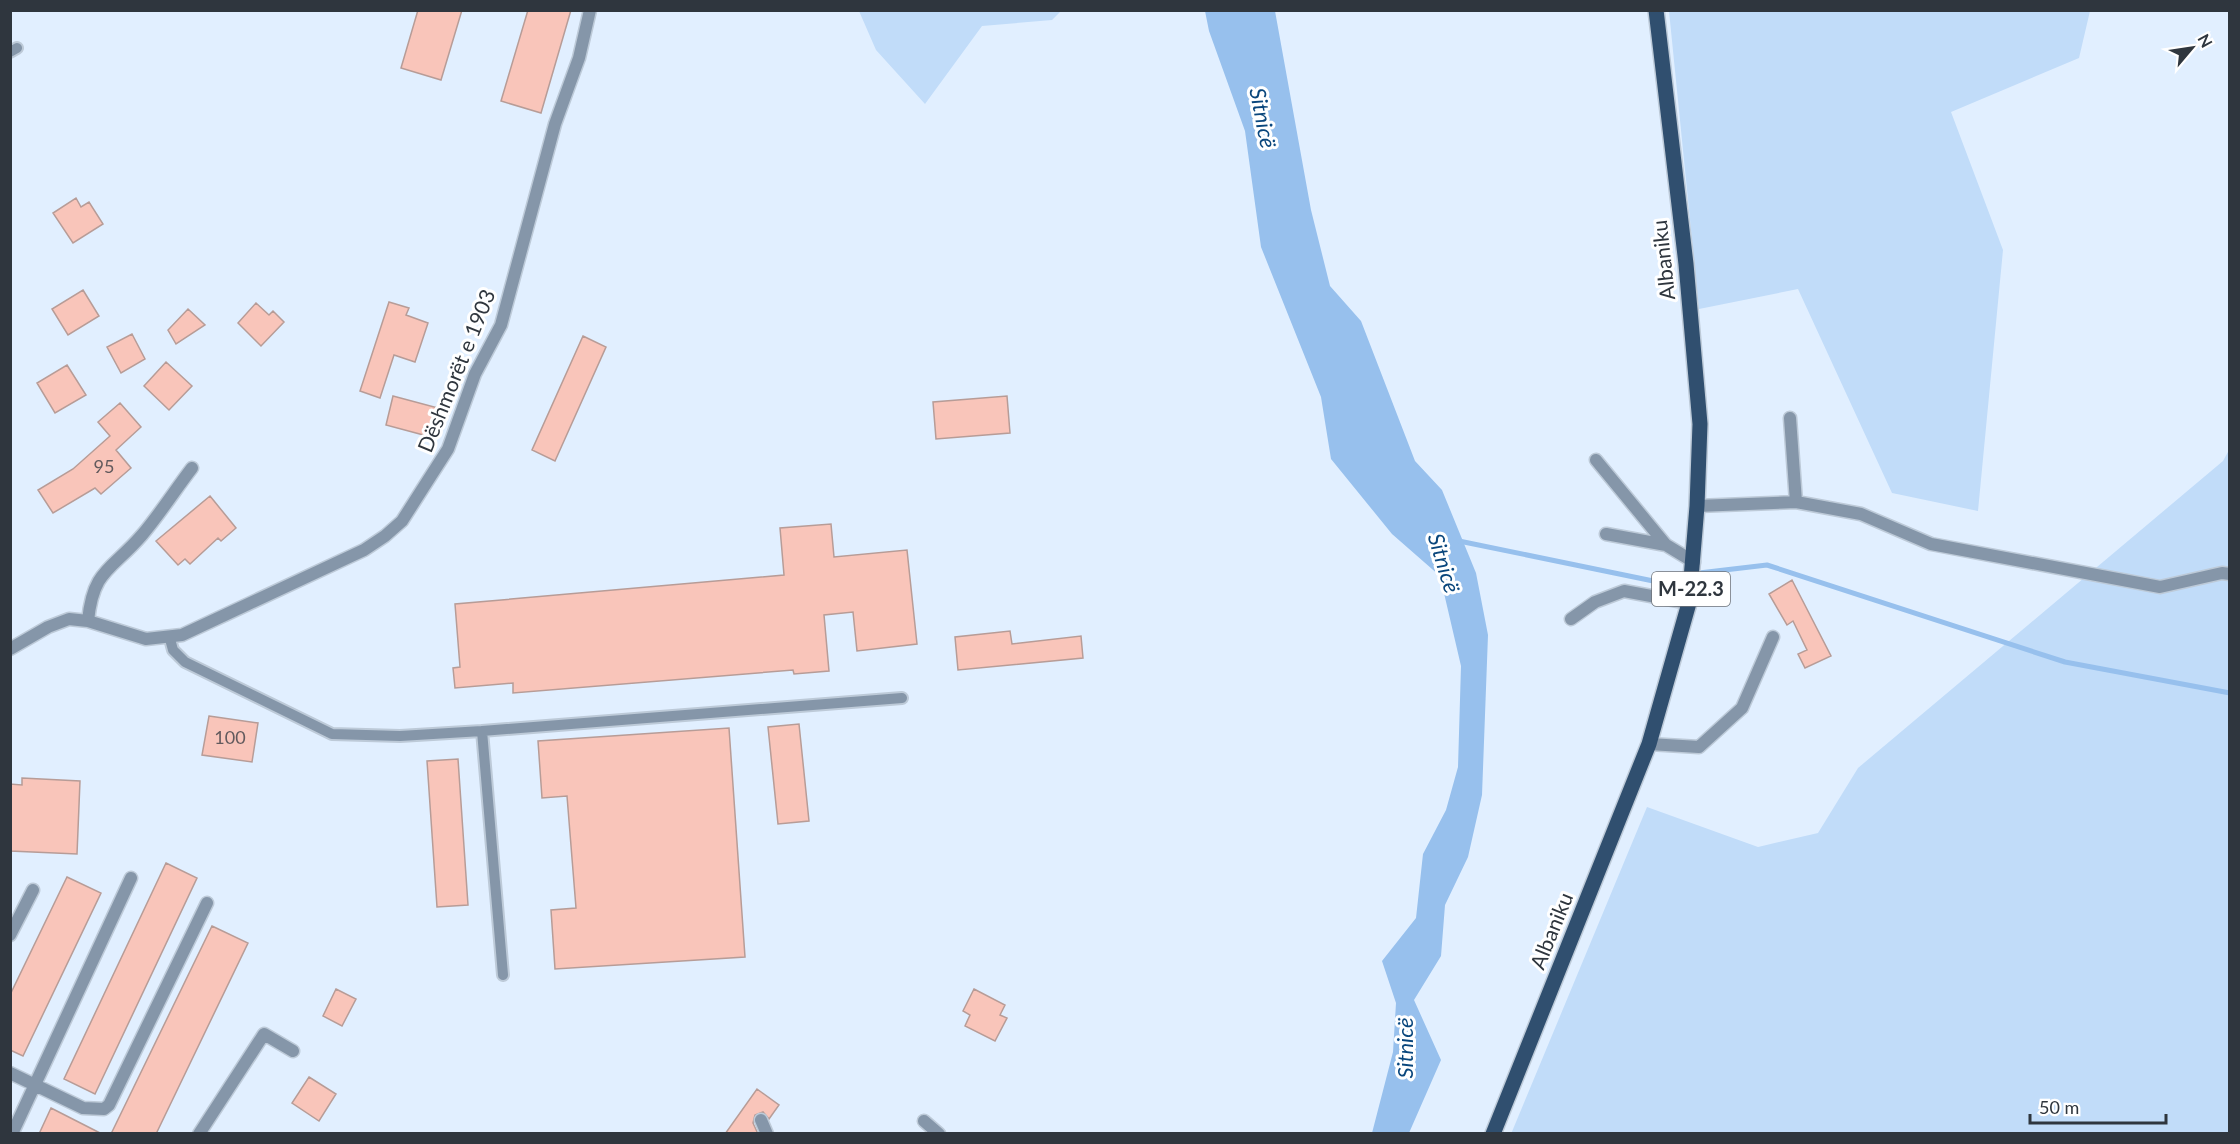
<svg xmlns="http://www.w3.org/2000/svg" width="2240" height="1144" font-family="Lato,sans-serif">
	<style>
		.green { fill: #c1dcf9 }
		.water { fill: #97c0ed }
		.lines { fill: none; stroke-linecap: round; stroke-linejoin: round }
		.stream { stroke: #97c0ed; stroke-width: 5 }
		.building { fill: #f9c5ba; stroke: #b79c97; stroke-width: 1.5 }
		.lane-casing { stroke: #bdcad8; stroke-width: 14 }
		.street-casing { stroke: #bdcad8; stroke-width: 15 }
		.primary-casing { stroke: #bdcad8; stroke-width: 18 }
		.lane { stroke: #8596a9; stroke-width: 10 }
		.street { stroke: #8596a9; stroke-width: 12 }
		.primary { stroke: #304f6f; stroke-width: 15 }
		.labels { text-anchor: middle; stroke-width: 6; stroke-linejoin: round; paint-order: stroke }
		.number-label { font-size: 18px; fill: #625a5d }
		.shield { fill: #fff; stroke: #6d7278; stroke-width: 1.5 }
		.shield-label { font-size: 20px; font-weight: bold; fill: #2f363e }
		.street-label { font-size: 21px; fill: #2f363e; stroke: #fff }
		.water-label { font-size: 22px; font-style: italic; fill: #09467c; stroke: #fff }
	</style>
	<rect width="100%" height="100%" fill="#e1efff"/>
	<path class="green" d="M859,11H1061L1052,20L982,26L925,104L876,50Z
		M1669,11H2090L2079,58L1951,112L2003,250L1978,511L1892,493L1798,289L1699,309Z
		M2229,450V1133L1511,1134L1647,807L1758,847L1818,833L1858,768L2223,461Z"/>
	<path class="water" d="M1205,11H1275L1311,210L1330,286L1361,321L1415,461L1442,490L1476,573L1488,635L1482,795L1468,857L1445,905L1441,956L1414,1000L1441,1060L1409,1133H1372L1393,1052L1396,1003L1382,961L1416,918L1423,854L1446,810L1458,767L1461,666L1440,576L1392,534L1331,459L1321,397L1261,247L1245,131L1209,31Z"/>
	<g class="lines">
		<path class="stream" d="M1459,541L1663,583
			M1699,573L1767,565L2065,662L2230,693"/>
	</g>
	<path class="building" d="M418,10H462L441,80L401,68Z
		M528,10H571L541,113L501,101Z
		M76,198L81,207L89,202L103,224L73,243L53,213Z
		M83,290L99,316L68,335L52,309Z
		M389,302L409,308L406,315L428,323L415,362L394,355L380,398L360,391Z
		M256,303L269,315L273,311L284,322L261,346L238,323Z
		M188,309L205,325L176,344L168,330Z
		M132,334L145,359L121,373L107,347Z
		M583,336L606,347L555,461L532,450Z
		M166,362L192,386L169,410L144,386Z
		M67,365L86,395L55,413L37,383Z
		M393,396L438,408L431,437L386,425Z
		M1007,396L1010,433L936,439L933,402Z
		M120,403L141,427L116,450L131,468L101,494L95,488L53,513L38,490L73,469L110,436L98,422Z
		M210,496L236,528L221,541L218,538L190,564L185,559L178,565L156,541Z
		M831,524L834,557L907,550L917,644L857,651L853,612L824,615L829,671L794,674L793,670L513,693V683L455,688L453,668L460,667L455,604L784,575L780,528Z
		M1792,580L1831,656L1805,668L1798,654L1807,650L1793,621L1787,625L1769,594Z
		M1010,631L1012,644L1081,636L1083,658L958,670L955,637Z
		M209,716L258,723L252,762L202,755Z
		M799,724L809,821L778,824L768,727Z
		M729,728L745,957L555,969L551,910L576,908L567,796L542,798L538,741Z
		M458,759L468,905L437,907L427,761Z
		M22,778L80,781L77,854L10,851V784L22,785Z
		M166,863L197,878L95,1094L64,1079Z
		M67,877L101,893L23,1056L10,1050V995Z
		M212,926L248,943L156,1134H111Z
		M336,989L356,999L342,1026L323,1016Z
		M974,989L1005,1005L1000,1015L1007,1018L995,1041L965,1026L970,1015L963,1011Z
		M309,1077L336,1094L319,1121L292,1103Z
		M757,1089L779,1105L769,1119L763,1112L755,1115L753,1123L758,1134H725Z
		M51,1108L102,1134H39Z"/>
	<g class="lines">
		<g class="lane-casing">
			<path id="lane" d="M10,52L17,48
				M170,639L173,650L185,662L332,734L400,736L482,731L902,698
				M482,731L503,975"/>
		</g>
		<g class="street-casing">
			<path id="street" d="M1596,460L1666,545L1694,562
				M1796,502L1861,514L1931,544L2160,587L2222,573L2230,574
				M1697,506L1796,502L1790,418
				M1606,534L1666,545
				M1571,619L1595,602L1624,591L1689,603
				M88,621C93,569 112,570 142,535C160,514 175,490 192,468
				M10,649L48,627L69,619L88,621L146,639L182,635L364,550L385,536L402,521L448,449L475,374L501,325L555,124L579,58L590,10
				M1649,744L1699,747L1742,708L1773,637
				M10,935L33,890
				M10,1073L83,1108L104,1109L109,1105L207,903
				M761,1120L767,1134
				M924,1121L939,1134
				M12,1134L131,878
				M199,1134L264,1034L293,1051"/>
		</g>
		<g class="primary-casing">
			<path id="primary" d="M1493,1134L1649,744L1689,603L1697,506L1700,424L1686,264L1656,10"/>
		</g>
		<use href="#lane" class="lane"/>
		<use href="#street" class="street"/>
		<use href="#primary" class="primary"/>
	</g>
	<g class="labels">
		<g class="number-label">
			<text x="104" y="473">95</text>
			<text x="230" y="744">100</text>
		</g>
		<rect class="shield" x="1652" y="572" width="78" height="34" rx="4.5"/>
		<g class="shield-label">
			<text x="1691" y="596">M-22.3</text>
		</g>
		<g class="street-label">
			<text transform="translate(1664 260) rotate(-96)" y="7">Albaniku</text>
			<text transform="translate(457 371) rotate(-68)" y="7">Dëshmorët e 1903</text>
			<text transform="translate(1552 931) rotate(-68)" y="7">Albaniku</text>
		</g>
		<g class="water-label">
			<text transform="translate(1263 118) rotate(79)" y="8">Sitnicë</text>
			<text transform="translate(1444 563) rotate(73)" y="8">Sitnicë</text>
			<text transform="translate(1405 1048) rotate(-90)" y="8">Sitnicë</text>
		</g>
	</g>
	<rect width="2240" height="1144" fill="none" stroke="#2f363e" stroke-width="24"/>
	<g transform="translate(2192 48) rotate(61)" stroke="#ffffff" stroke-width="4.5" paint-order="stroke">
	<path d="M0-4.5L10 22L0 15L-10 22Z" fill="#2f363e"/>
	<text y="-9" font-size="16" font-weight="bold" text-anchor="middle" fill="#2f363e">N</text>
	</g>
	<path d="M2030 1114v9h136v-9" fill="none" stroke="#2f363e" stroke-width="3"/>
	<text x="2039" y="1114" font-size="18" fill="#2f363e" stroke="#ffffff" stroke-width="4.5" paint-order="stroke">50 m</text>
</svg>
